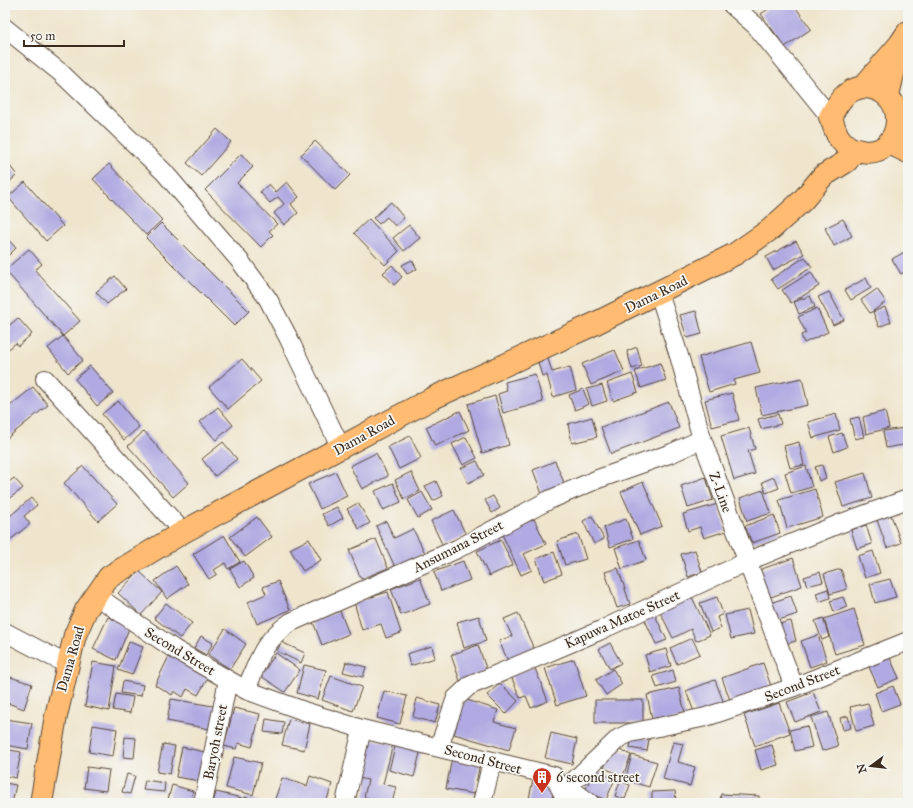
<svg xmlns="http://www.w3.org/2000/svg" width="913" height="808" font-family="'IM FELL Great Primer',serif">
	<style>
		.building { fill: #b1aae2 }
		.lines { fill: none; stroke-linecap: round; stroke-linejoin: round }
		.minor-casing { stroke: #564638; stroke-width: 20 }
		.highway-casing { stroke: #564638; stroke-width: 24 }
		.minor { stroke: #fff; stroke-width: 18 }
		.highway { stroke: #febb71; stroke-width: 22 }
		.labels { text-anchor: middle; stroke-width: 3.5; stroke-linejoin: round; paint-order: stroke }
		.street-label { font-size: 14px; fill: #3b2a1e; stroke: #f6f6f2 }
		.poi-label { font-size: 14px; fill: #3b2a1e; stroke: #f6f6f2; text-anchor: start }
	</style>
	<rect width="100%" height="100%" fill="#f6f6f2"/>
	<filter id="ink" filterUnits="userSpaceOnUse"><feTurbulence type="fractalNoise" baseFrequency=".025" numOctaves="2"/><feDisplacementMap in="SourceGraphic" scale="8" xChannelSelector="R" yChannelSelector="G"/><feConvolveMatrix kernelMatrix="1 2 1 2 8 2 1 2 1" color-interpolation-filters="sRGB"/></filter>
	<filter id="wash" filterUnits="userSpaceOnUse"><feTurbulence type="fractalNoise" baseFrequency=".012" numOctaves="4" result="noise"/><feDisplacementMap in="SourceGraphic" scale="16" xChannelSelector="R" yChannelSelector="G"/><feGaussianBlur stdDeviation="0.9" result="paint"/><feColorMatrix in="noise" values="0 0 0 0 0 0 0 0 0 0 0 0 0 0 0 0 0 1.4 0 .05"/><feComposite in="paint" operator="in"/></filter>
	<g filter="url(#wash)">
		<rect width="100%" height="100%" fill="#efe5cc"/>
		<g id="blocks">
			<path class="building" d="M774,5H794L811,29L785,47L761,14Z
				M217,129L231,142L201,176L187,163Z
				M315,141L350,175L335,190L301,155Z
				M241,154L253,167L237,183L277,224L269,231L273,235L261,247L205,190Z
				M5,160L17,175L5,186Z
				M109,164L162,220L146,235L93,179Z
				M25,182L63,226L46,241L8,197Z
				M287,182L299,197L291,204L298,213L284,225L274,213L284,204L278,197L270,203L260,192L269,184L276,192Z
				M391,202L404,218L395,226L387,217L379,224L373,218Z
				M369,219L399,251L385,265L354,233Z
				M843,219L852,236L834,246L825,228Z
				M161,223L249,311L234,326L146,238Z
				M409,225L420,238L404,251L393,238Z
				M5,236L16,248L5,259Z
				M796,241L804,254L773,270L766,257Z
				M29,249L42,264L35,270L80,321L63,336L5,270Z
				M908,250V270L901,274L892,259Z
				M805,257L812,267L778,289L771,279Z
				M412,260L417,269L407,274L402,265Z
				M392,265L402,277L394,285L383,273Z
				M811,272L819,286L791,303L782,290Z
				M115,276L126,289L107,304L96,292Z
				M866,278L871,288L851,300L845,290Z
				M877,289L886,302L870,313L861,300Z
				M829,292L844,320L833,325L818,297Z
				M810,296L815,307L799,314L794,302Z
				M885,307L891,322L879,327L873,312Z
				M817,308L828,332L804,343L801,335L806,333L798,317Z
				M696,311L702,334L687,338L680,315Z
				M18,318L32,334L18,346L16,343L5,352V329Z
				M63,336L83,360L68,373L48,348Z
				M751,342L760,373L734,380L735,384L709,392L699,357Z
				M637,347L642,366L632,369L627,351Z
				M615,350L624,371L591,385L582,364Z
				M242,359L261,381L228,409L209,387Z
				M548,359L552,372L570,367L576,390L553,397L547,375L542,376L538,362Z
				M660,363L666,380L641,388L635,371Z
				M90,366L113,393L97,406L75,379Z
				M535,374L543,402L503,413L498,394L507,391L505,382Z
				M632,374L638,392L613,401L607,383Z
				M802,378L808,405L762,415L756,388Z
				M602,385L607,401L592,406L587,389Z
				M33,387L48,405L6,439L5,410Z
				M583,389L589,404L575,410L569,395Z
				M732,393L739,420L712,427L705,400Z
				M495,396L509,445L482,453L468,404Z
				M118,401L139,427L124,440L102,414Z
				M669,402L679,428L611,454L601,427Z
				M218,407L233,425L216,440L200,422Z
				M460,411L469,430L435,446L426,427Z
				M885,411L889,428L866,434L863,417Z
				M778,414L781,424L761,429L758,419Z
				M836,414L840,430L813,438L808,422Z
				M592,417L597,437L572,443L568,424Z
				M859,417L864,437L855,439L850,419Z
				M749,428L755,449L748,451L755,474L734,480L721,436Z
				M905,428L908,444L886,448L883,431Z
				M144,431L189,483L173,497L128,446Z
				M842,433L847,447L834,452L829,437Z
				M410,436L421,458L399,469L388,447Z
				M466,437L477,458L463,465L452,444Z
				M223,442L237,459L215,476L202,459Z
				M799,442L804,465L790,468L784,446Z
				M376,453L388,476L362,489L350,466Z
				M477,461L484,475L468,483L461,468Z
				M555,461L565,485L542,494L533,470Z
				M822,465L826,478L819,481L815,467Z
				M83,466L117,504L98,521L64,483Z
				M806,466L812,487L791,493L785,473Z
				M336,472L347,496L320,509L308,484Z
				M411,472L420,491L404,499L395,480Z
				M865,473L872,498L843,507L835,482Z
				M706,477L713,500L688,508L681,486Z
				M774,477L779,488L766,493L762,482Z
				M14,478L23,488L5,502V485Z
				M436,481L443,496L433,501L425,486Z
				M643,482L662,526L640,535L621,492Z
				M393,483L401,502L383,510L375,491Z
				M815,489L823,517L787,528L779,500Z
				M763,490L771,513L747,521L740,498Z
				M422,492L432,510L418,518L408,500Z
				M493,496L500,508L492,513L485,500Z
				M31,498L37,505L24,516L30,524L5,544V510L10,516Z
				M358,503L370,523L359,529L347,509Z
				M718,504L726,531L704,538L700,527L688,531L683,514Z
				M337,507L343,518L329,526L322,514Z
				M454,510L466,535L443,546L431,521Z
				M774,515L780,533L752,543L745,526Z
				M891,515L901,543L887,548L877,520Z
				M592,516L604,539L594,544L583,521Z
				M257,517L272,537L245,557L230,537Z
				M534,519L546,544L524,554L532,570L521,575L502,534Z
				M626,519L633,539L610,547L604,527Z
				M386,521L394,538L413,529L425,553L395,567L376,526Z
				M866,525L872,544L857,549L851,530Z
				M578,534L586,559L565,565L557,541Z
				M224,535L240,562L228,569L225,563L214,570L217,574L209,579L193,554Z
				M309,539L321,560L303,571L290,549Z
				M376,539L388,568L361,579L349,550Z
				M501,540L513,565L489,576L477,551Z
				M639,540L646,560L622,569L615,548Z
				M695,550L702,572L688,577L681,554Z
				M873,551L880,573L865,578L858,556Z
				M554,552L562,574L544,581L536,559Z
				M793,558L802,586L768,598L759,570Z
				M244,561L254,578L240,587L230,569Z
				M463,561L470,580L441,591L434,572Z
				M176,566L188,584L167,599L155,581Z
				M618,568L630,604L617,608L605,572Z
				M841,569L847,589L830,594L824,574Z
				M139,571L162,592L141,615L118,593Z
				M820,572L823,582L807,586L804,577Z
				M420,578L430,604L401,615L391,589Z
				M890,579L896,597L875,603L870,584Z
				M278,581L290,610L257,624L248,602L266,594L263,587Z
				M828,589L830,598L819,602L816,593Z
				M388,592L401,633L386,638L381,624L362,630L354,602Z
				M791,596L797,614L776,621L770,603Z
				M692,597L710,635L696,641L691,629L673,638L660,612Z
				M717,597L723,614L717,617L721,628L711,632L700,603Z
				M843,597L847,607L834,612L830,601Z
				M166,603L192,623L180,638L154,618Z
				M854,609L865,645L835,654L824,619Z
				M748,610L754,634L731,639L725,615Z
				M340,611L349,634L322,645L313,622Z
				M518,613L534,649L508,661L499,641L512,636L504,619Z
				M654,613L667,640L656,644L644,618Z
				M479,616L486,641L464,648L457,622Z
				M108,617L130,626L116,660L93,649Z
				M823,618L829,637L822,640L815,621Z
				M791,621L796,641L781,645L775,625Z
				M225,629L246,644L230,669L208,655Z
				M818,635L827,661L810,667L801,641Z
				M201,636L213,643L206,655L194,648Z
				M692,638L700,654L677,664L670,648Z
				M129,642L143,647L132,675L118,670Z
				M281,642L305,653L301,663L277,651Z
				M610,643L621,663L610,669L599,649Z
				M478,645L487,671L460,681L451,655Z
				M432,646L435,658L410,666L407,654Z
				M666,649L671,666L650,672L645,655Z
				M276,653L300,670L285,692L261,676Z
				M170,654L209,676L198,695L187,689L183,697L174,691L172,695L155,685Z
				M890,658L899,678L878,687L869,667Z
				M574,659L586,696L557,705L545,668Z
				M93,662L116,666L109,711L85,706Z
				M346,662L366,667L363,677L343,672Z
				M763,663L772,689L731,703L722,678Z
				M304,665L326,670L318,699L297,693Z
				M534,666L548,701L531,708L526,696L520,698L511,676Z
				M613,669L622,684L606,695L596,680Z
				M673,670L676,682L657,688L653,676Z
				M7,676L32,684L24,709L5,702V681Z
				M331,676L362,687L353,711L322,700Z
				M715,680L725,706L696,717L686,691Z
				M123,681L143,685L141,696L121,693Z
				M500,683L518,701L506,714L487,695Z
				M893,686L900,704L881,711L875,693Z
				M679,688L686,717L653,724L647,695Z
				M384,691L407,696L400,724L377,718Z
				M813,692L821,712L795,722L787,702Z
				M116,694L133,697L130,713L113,710Z
				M417,698L440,705L435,723L413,717Z
				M171,699L219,707L215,730L167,721Z
				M464,699L498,710L494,722L516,728L509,750L454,734Z
				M595,700H643V723H595Z
				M779,703L790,733L755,746L744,715Z
				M868,703L874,726L856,731L850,707Z
				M234,708L260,714L252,747L238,743L236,749L224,746Z
				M828,712L838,746L822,751L811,717Z
				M848,716L851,728L843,730L840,718Z
				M5,719L32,723L28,749L5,745Z
				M266,719L284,722L282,734L264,732Z
				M289,719L310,724L304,750L282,745Z
				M93,725L117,729L113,756L89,752Z
				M807,726L812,747L795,751L790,730Z
				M551,733L577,739L572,764L545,758Z
				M632,736L649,739L647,751L630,748Z
				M125,737L136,738L134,758L123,757Z
				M364,737L393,744L383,784L396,787L392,803L364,797L368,780L354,777Z
				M673,742L683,744L678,762L695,767L690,786L663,779Z
				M396,743L421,749L414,777L389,770Z
				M163,744L175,746L170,774L157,772Z
				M772,745L778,765L761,770L755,750Z
				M182,747L205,752L200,781L176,777Z
				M613,747L631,755L623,776L604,768Z
				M5,749L21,752L16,778L5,776Z
				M632,755L657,762L649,787L625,780Z
				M234,757L261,763L253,795L226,788Z
				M452,757L480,763L474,794L446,789Z
				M87,767L109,770L106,791L84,788Z
				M594,770L615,779L606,800L585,791Z
				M127,774L135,776L130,794L122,792Z
				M310,776L332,784L326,803L274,802L282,778L307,786Z
				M145,780L165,783L164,792L143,790Z
				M533,780L555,784L551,803H528Z
				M620,781L630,785L625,799L615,796Z
				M5,783L16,785L12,803H5Z
				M172,785L193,791L190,803H167Z
				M675,791L676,803H652V792Z
				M216,792L242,798L241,803H213Z
				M721,794L759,796V803H720Z
				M245,797L262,803H243Z"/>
		</g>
	</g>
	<g filter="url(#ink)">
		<use href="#blocks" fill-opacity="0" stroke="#564638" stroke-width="1"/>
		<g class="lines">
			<g class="minor-casing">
				<path id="minor" d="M732,5L756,26L830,117
					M5,28L61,73L164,172L240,261L268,299L288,337L341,448
					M659,293L680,359L702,439L794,687
					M45,379L183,532
					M95,595L174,649L246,690L304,711L362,729L554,776L562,792
					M5,632L66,664
					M246,690C259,659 262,642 291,622L457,549L549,500L598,479L672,453L702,439
					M439,747L456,698L469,686L599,631L746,562L839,524L908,499
					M562,792L619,738L630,733L706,717L794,687L908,641
					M562,792H575L590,803
					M203,803L228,680
					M345,803L362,729
					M482,803L492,762"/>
			</g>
			<g class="highway-casing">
				<path id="highway" d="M863,87C913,88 904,160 861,151C853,150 845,146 840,139C835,133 834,124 830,117C839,101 845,90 863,87Z
					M863,87L900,44L908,32
					M888,95L900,45
					M889,143L908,152
					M41,803L56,716L75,635L86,610L109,577L183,532L433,398L590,326L735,254L771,229L803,200L823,176L847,161L855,150"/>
			</g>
			<use href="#minor" class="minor"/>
			<use href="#highway" class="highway"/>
		</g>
	</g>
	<defs>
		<g id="building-pin" transform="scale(1)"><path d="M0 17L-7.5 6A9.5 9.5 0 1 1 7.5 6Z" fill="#c8321e" stroke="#f6f6f2"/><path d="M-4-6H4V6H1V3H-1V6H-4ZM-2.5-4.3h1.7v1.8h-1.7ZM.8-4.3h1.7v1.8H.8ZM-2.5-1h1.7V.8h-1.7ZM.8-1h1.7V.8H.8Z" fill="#fff"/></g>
	</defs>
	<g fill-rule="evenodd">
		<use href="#building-pin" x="542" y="777"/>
	</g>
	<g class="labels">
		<g class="street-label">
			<text transform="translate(656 294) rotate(-26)" y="5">Dama Road</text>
			<text transform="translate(364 435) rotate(-29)" y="5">Dama Road</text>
			<text transform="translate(721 492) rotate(70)" y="5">Z-Line</text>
			<text transform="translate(458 546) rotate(-27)" y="5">Ansumana Street</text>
			<text transform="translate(622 619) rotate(-24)" y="5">Kapuwa Matoe Street</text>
			<text transform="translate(180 651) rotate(31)" y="5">Second Street</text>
			<text transform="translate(70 659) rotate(-74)" y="5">Dama Road</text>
			<text transform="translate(802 683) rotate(-21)" y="5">Second Street</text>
			<text transform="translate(215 742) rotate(-79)" y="5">Baryoh street</text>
			<text transform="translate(483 759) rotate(15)" y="5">Second Street</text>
		</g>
		<g class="poi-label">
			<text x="556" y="782">6 second street</text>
		</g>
	</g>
	<rect width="913" height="808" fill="none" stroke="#f6f6f2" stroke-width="20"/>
	<g transform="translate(871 766) rotate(255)" stroke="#f6f6f2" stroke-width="3" paint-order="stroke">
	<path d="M0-3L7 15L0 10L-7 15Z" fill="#3b2a1e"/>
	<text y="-6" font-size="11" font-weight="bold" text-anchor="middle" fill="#3b2a1e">N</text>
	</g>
	<path d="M24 40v6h100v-6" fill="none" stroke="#3b2a1e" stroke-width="2"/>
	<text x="30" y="40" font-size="12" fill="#3b2a1e" stroke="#f6f6f2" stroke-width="3" paint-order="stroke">50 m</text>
</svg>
